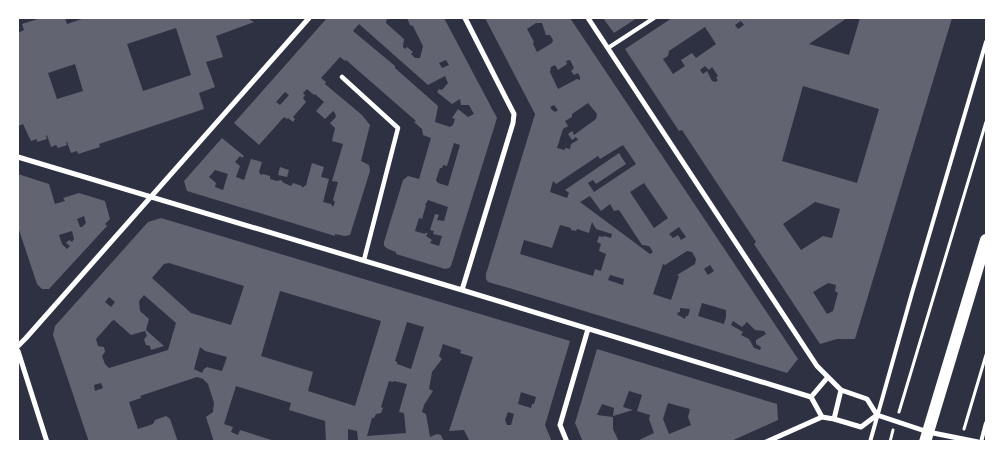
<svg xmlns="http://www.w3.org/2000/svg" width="1004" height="459" font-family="'Titillium Web',sans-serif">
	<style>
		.building { fill: #626471; fill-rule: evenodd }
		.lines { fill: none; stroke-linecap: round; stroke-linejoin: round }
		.path { stroke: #fff; stroke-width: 3 }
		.service { stroke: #fff; stroke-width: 4 }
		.pedestrian { stroke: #fff; stroke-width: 4.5 }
		.minor { stroke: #fff; stroke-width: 5 }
		.primary { stroke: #fff; stroke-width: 12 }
	</style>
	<rect width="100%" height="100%" fill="#2d3142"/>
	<path class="building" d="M41,18H65L67,24L85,18H247L254,22L216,36L223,57L206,62L215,87L199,93L204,109L99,144L100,147L78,154L77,151L71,153L67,142H66L67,145L58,148L56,145L51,147L47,135L46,136L47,139L37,142V139L31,141L23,124L18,126V33L24,30L22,24ZM176,28L191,75L143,91L127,44ZM75,64L83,91L57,99L48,73Z
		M327,18H387L386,23L404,39L403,47L405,49L407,47L413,52L411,54L415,58H420L423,46L413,26L410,25L407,18H444L497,118L451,266L449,268L445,269L396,254V252L388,249L384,246V242L403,180L408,176L419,179L431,138L423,135L422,129L414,122L416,121L346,60L345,61L340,57L321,78L326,82L325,84L362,115L370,125L361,161L369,165L370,171L350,235L345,236L335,234V236L187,191L184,181L222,138L244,156L242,158L240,156L235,162L240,166L236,177L244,180L251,159L262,162L259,172L261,175L263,174L270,176V179L277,181L281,180L284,183L291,186L293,183L302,186V188L306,185L312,163L324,167L321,177L329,179L323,202L331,204L333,207L335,202L333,200L338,182L332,181L343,144L332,141L335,128L330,123L336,117L335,113L333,111L325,119L316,111L324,102L315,94L314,95L307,89L303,93L305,95L303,98L306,102L293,117L295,119L293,122L288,118L287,119L284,117L259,145L234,123ZM359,24L428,85L445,76L448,83L442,90L439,89L437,92L452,104L460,99L461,105H469L474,114L468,117L458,109L452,118L455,119L453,125L450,127L435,122L438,106L395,68V66L353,31ZM446,60L449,65L442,68L439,63ZM285,92L289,95L280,105L276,102ZM454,143L460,145L448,186L438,183L436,180L440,168H442L443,165L447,166ZM215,170L228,174L223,190L215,187L216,183L209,177ZM428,200L448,207L444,221L437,220L439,215L435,214L430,230L434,231L433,234L442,236L439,246L430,243L432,240L426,236L428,233H425V234L415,231L419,218L422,219L426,205H425Z
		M485,18H570L798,359L787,373L509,288L488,282L486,279V274L535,114ZM536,23H542L546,35H550L553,40L552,43L537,52L533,44L534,42L527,29ZM570,60L574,68L571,71L574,75L578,73L580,77V80L577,79L558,89L550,72L551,67L555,65L558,70L567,64L566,61ZM588,103L597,114L596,119L574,135L572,131L568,134L572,140L576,137L578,140L571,144L570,149L565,148V150L557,148L563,129L568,126L565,121L572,117V114ZM554,105L558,110L555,112L552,110L550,107ZM623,145L636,164L594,192L588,183L593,180L596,184L626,164L619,153L565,190L569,193L567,198L550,192L553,181L556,184L598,156L600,159ZM644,183L668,218L654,228L630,192ZM590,196L601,211L610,204L614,211L619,210L642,245L649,246L653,252L650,254L580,202ZM592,222L596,229L612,234L611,238L604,236L603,237L599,236L597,242L601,244L599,251L606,254L601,271L595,269L593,276L520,254L524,240L552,248L560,225L571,228V230L576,231L577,229L589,233ZM679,227L686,237L681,240L678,235L673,238L669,234ZM687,251L692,252L696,259L695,264L677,275L679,276L671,300L653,294L663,264L665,265ZM710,265L714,271L708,275L704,269ZM610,275L624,279L623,285L608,280ZM702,303L726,310V317L724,324L698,316ZM680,308L690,309L688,316H686L685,319L678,315L677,313L680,312ZM733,321L742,327L747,322L755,330L764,331L766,334L756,340V344L761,347L760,350L754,348L749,339L741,335L743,332L731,325Z
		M603,18H637L614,33Z
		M672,18H847L809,44L849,55L860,18H952L855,339H837L820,344L754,244L756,242L705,165L682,130L679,131L625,49ZM741,21L744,25L738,29L735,25ZM705,27L716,44L696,58L692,53L681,60L685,66L673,74L663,59L668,56L669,51ZM705,66L709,70L712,67L718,76L716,78L718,80L716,82L712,81L707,71L703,74L700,70ZM803,86L879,109L857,183L782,161ZM815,202L840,209L832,238L823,236L801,250L783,224ZM828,283L836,285L835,291L838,293L833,311L827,314L813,292Z
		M280,167L289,170L287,177L278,175Z
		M18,174L49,184L55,204L65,201L63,198L79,193L105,201L110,219L105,224L107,226L49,289H42L37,284L18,227ZM84,216L86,223L82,227H80L77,219ZM72,231L74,239L72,242L69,240L66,243L70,246L67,249L62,244L59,235Z
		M161,218L570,341L545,425L552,442H470L464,430L449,431L473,357L460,353L461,350L443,344L439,356L442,359L432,372L429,389L433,391L424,405L422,412L426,414L430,437L437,434L441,435L444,442H356L358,440L357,431L348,429V442H326L325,421L289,410L291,403L236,386L224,424L233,427L231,432L238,435L240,430L278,442H214L206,417L213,412L214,403L208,384L203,379L197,377L140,396L141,398L129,402L138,429L153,424L155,420L166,416L170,419L178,442H89L53,335L55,326L148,222ZM169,263L244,286L231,325L191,313L152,278L164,264ZM280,291L381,321L355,406L308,391L313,372L261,356ZM144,295L176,323L168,350L109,368L105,364L102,356L105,352L104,347L98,346L96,339L112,321L114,320L131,335L145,331L147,336L144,339L146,345L150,346L151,350L164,346L146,330L149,319L140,311L139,301ZM109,297L115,302L111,307L105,302ZM407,322L424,327L411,369L397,364V362L395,361ZM200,347L205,351L227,357L222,371L207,367L204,369L202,373L194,369ZM389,381L393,382L394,381L407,384L399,412L404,413L406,433L367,436L372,418H374L376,414L381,413L383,408L381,407ZM101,383L103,388L95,391L94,385ZM521,392L536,397L534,404H532L531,408L518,404ZM508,412L514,414L511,425H507L505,420Z
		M597,349L777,404L778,420L729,442H635L654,433L649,419L650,415L637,411L642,395L629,391L623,407L633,410L613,416L614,408L602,404L597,415L613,417V429L619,442H583L575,423ZM668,403L690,409L688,417L691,425L669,434L663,419Z"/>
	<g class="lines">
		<path class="path" d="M899,412L986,122
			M964,429L986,355
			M890,442L893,430"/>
		<path class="service" d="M608,48L654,18
			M870,442L912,293L986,42
			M981,442L986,423"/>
		<path class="pedestrian" d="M342,77L398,128L364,260"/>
		<path class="minor" d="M588,18L817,366L841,390L867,399L877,415L928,432L978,442
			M18,157L462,290L811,397
			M462,290L513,123L514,114L465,18
			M18,346L26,338L309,18
			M18,351L47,442
			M811,397L828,377
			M811,397L822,417
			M834,419L841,390
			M567,442L560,425L588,329
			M766,442L822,417L834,419L861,427L877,415"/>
		<path class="primary" d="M925,442L986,240"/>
	</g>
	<rect width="1004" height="459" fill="none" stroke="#ffffff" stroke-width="38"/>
</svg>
